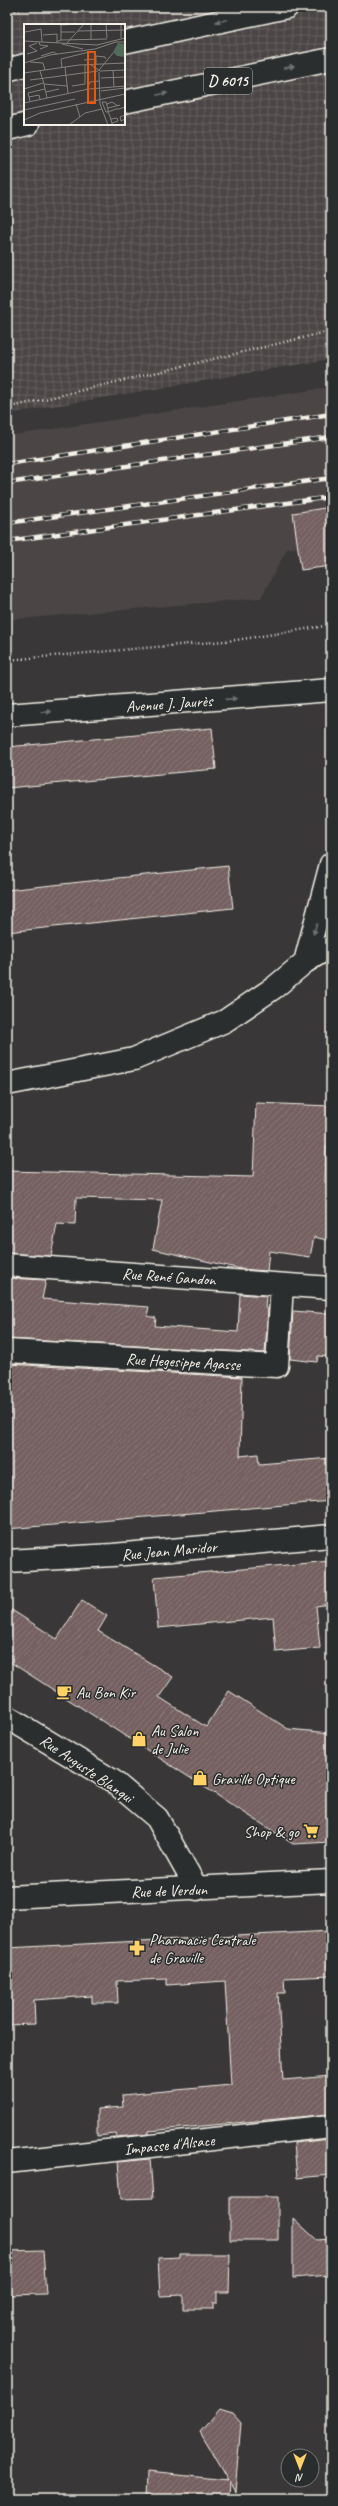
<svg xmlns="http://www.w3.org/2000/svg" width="338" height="2506" font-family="Caveat,sans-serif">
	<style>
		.built { fill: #4b4444 }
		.industrial { fill: url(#industrial-grid); fill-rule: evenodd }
		.building { fill: url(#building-hatch); stroke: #f4f1e8 }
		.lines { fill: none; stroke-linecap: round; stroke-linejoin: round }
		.minor-casing { stroke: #f4f1e8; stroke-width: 25 }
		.major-casing { stroke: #f4f1e8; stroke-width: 25 }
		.path { stroke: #f4f1e8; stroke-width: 2.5; stroke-dasharray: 1 3; stroke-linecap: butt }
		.minor { stroke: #2a2d2e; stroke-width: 22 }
		.major { stroke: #2a2d2e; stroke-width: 22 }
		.rail-casing { stroke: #f4f1e8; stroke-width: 4.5 }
		.rail { stroke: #2a2d2e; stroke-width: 3; stroke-dasharray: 9; stroke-linecap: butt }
		.oneway { fill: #71726f }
		.labels { text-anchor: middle; stroke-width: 3; stroke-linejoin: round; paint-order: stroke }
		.shield { fill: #2a2d2e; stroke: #b7b6b0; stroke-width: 1 }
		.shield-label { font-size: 15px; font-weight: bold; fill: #f4f1e8 }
		.street-label { font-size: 16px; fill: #f4f1e8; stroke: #2a2d2e }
		.poi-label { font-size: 16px; fill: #f4f1e8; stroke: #2a2d2e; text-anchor: start }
		.inset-road { fill: none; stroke: #84817e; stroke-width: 1 }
		.view { fill: #e8590c; fill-opacity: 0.15; stroke: #e8590c; stroke-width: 2 }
		.inset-edge { fill: none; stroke: #f4f1e8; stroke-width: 2 }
	</style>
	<defs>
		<pattern id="industrial-grid" width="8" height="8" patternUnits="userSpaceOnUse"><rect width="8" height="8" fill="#4b4444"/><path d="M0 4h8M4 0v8" fill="none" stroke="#665f5f"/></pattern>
		<pattern id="building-hatch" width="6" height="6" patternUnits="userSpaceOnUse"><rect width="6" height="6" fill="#746160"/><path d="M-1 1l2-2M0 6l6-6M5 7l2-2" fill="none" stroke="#887877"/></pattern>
	</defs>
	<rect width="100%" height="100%" fill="#393738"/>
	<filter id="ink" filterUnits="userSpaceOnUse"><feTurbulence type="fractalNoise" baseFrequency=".025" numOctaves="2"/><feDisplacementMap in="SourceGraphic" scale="8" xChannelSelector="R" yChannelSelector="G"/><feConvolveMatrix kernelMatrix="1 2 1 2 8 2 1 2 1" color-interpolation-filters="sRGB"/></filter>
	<g filter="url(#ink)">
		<path class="built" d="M331,387V542L287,549L261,598L7,620V436Z"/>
		<path class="industrial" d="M7,7H331V359L7,414ZM25,25H124V124H25Z"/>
		<path class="building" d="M331,507V566L301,570L293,513Z
			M212,728L216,769L7,788V747Z
			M228,866L233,908L7,932V890Z
			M256,1103L331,1106V1144L326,1147L325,1182L331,1184V1241L314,1237L310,1257L269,1251L267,1271L241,1269L153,1249L162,1200L76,1198L75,1225L57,1224L51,1256L7,1253V1171L253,1177Z
			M7,1278L46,1280L42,1299L149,1307L147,1316L156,1318L155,1326L238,1332L240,1294L266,1296L265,1308L268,1309L265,1353L7,1339Z
			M293,1311L331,1314V1357L318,1356L317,1362L290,1359Z
			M7,1364L242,1377L240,1456L258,1454L259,1464L331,1458V1501L7,1529Z
			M331,1561V1604L316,1606L320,1648L276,1652L273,1617L158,1628L154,1577Z
			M82,1600L107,1616L98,1631L173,1677L159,1697L206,1727L229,1691L288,1729L331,1733V1842L293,1844L7,1660V1607L57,1639Z
			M331,1931V1976L284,1978L285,1993H278L283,2080L331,2076V2114L149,2131V2134L117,2137L116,2134L97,2136V2109L123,2107L122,2095L231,2085L225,1981L167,1985V1979L117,1981L118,2003H92V1996L34,2000L35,2024L7,2025V1948Z
			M331,2139V2175L297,2178L294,2143Z
			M150,2159L153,2198L121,2199L118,2162Z
			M230,2197H278V2240H230Z
			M293,2218L317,2240L331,2239V2275L293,2278Z
			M43,2250L46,2294L7,2295V2251Z
			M180,2254H230L229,2292H217V2303H213V2309H183V2295L160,2296L158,2258L180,2257Z
			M219,2410L233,2414L241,2423L235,2492L229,2481L228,2499H146L147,2472L228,2480L200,2432Z"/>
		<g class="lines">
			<g class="minor-casing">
				<path id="minor" d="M7,715L331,690
					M305,962L331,864
					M7,1084L134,1059L225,1021L275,987L305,962L331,946
					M7,1265L331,1288
					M7,1351L277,1366L282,1285
					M7,1561L113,1555L331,1536
					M7,1717L113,1781L157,1818L197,1889
					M7,2162L331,2126"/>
			</g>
			<g class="major-casing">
				<path id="major" d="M124,42L287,7
					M7,70L25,65
					M124,102L331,59
					M7,129L28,124
					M7,1897L331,1881"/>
			</g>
			<path class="path" d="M7,12L31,7
				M7,408L331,331
				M7,660L236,640L331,625"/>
			<use href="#minor" class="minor"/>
			<use href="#major" class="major"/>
			<g class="rail-casing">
				<path id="rail" d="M7,464L331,414
					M7,483L331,437
					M7,523L331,478
					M7,541L331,497"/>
			</g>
			<use href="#rail" class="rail"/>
		</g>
		<defs><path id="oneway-solid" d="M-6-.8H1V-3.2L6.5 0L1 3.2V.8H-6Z"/></defs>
		<g class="oneway">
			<use href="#oneway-solid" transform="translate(221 21) rotate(168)"/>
			<use href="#oneway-solid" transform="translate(289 67) rotate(-12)"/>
			<use href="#oneway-solid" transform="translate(162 94) rotate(-12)"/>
			<use href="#oneway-solid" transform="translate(231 699) rotate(-4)"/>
			<use href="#oneway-solid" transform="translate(46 712) rotate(-4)"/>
			<use href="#oneway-solid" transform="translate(315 929) rotate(107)"/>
		</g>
	</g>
	<defs>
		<g id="cafe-bare" transform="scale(1.2)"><path d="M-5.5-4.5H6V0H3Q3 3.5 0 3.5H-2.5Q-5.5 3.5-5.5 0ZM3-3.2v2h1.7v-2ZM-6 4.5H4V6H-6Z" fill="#ffd166" stroke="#2a2d2e" stroke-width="2.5" paint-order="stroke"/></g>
		<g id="shop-bare" transform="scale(1.2)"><path d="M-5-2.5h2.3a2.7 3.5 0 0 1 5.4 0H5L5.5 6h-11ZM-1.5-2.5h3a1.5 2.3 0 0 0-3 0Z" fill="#ffd166" stroke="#2a2d2e" stroke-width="2.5" paint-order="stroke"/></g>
		<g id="supermarket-bare" transform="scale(1.2)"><path d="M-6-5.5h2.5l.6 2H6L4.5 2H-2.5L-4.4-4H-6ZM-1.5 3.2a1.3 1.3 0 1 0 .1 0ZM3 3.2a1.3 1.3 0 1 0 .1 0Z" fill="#ffd166" stroke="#2a2d2e" stroke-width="2.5" paint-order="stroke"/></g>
		<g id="pharmacy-bare" transform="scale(1.2)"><path d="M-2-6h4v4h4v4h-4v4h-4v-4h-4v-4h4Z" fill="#ffd166" stroke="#2a2d2e" stroke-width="2.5" paint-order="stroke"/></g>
	</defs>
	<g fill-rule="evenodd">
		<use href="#cafe-bare" x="64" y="1692"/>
		<use href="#shop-bare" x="139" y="1739"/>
		<use href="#shop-bare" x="200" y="1778"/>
		<use href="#supermarket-bare" x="311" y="1831"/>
		<use href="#pharmacy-bare" x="137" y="1948"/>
	</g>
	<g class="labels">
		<rect class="shield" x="204" y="68" width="48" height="26" rx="3"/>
		<g class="shield-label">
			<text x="228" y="86">D 6015</text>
		</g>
		<g class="street-label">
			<text transform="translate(169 703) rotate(-4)" y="6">Avenue J. Jaurès</text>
			<text transform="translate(169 1276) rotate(4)" y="6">Rue René Gandon</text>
			<text transform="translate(183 1361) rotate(3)" y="6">Rue Hegesippe Agasse</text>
			<text transform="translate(169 1550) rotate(-5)" y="6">Rue Jean Maridor</text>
			<text transform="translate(87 1768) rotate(34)" y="6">Rue Auguste Blanqui</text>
			<text transform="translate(169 1890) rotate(-2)" y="6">Rue de Verdun</text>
			<text transform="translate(169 2144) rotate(-6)" y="6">Impasse d'Alsace</text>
		</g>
		<g class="poi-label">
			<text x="76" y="1698">Au Bon Kir</text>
			<text x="151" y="1736">Au Salon<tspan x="151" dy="18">de Julie</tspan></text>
			<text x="212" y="1784">Graville Optique</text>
			<text x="299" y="1837" text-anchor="end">Shop &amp; go</text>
			<text x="149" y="1945">Pharmacie Centrale<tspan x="149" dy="18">de Graville</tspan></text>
		</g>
	</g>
	<g transform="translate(24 24)">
		<rect width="101" height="101" fill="#393738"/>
		<path d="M94,19L101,20V33L93,32L89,28Z" fill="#516c5b"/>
		<path class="inset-road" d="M37,0V16M67,0V15M82,0L83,14M97,0V14M37,1L56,0M54,7L101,6M1,8L17,5L18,18M37,8H51M19,11L33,10V17M0,17L73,21L101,14M15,18L16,21L24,22L16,25M32,18L37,16L83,15M43,19L60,0M38,20L59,25M3,30L13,27L5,22L13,19M17,32L29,28L33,30M60,36L72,35M6,38L19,39L21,46M0,39L26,31L71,25L92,18H101M72,40V32L81,33L82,35M67,41L76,47L101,46M41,43L44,69M38,44L37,35L65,28M75,46L89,29M89,46L90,63M16,47L20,60L43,62M75,48L76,80L84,101M0,49L55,41L101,39M77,54L101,53M6,56L74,47M20,60L23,74M48,62L61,60V41M0,65L19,59M63,65L66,58L76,57M77,67L101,64M22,68L35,65M5,73L15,71L16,75M6,77L4,69L21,65M0,79L65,65L101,62M52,80L56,93M83,80L88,78L94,82M84,84L96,81M0,86L51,75M101,91L96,93L97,97L101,95M87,95L93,94L94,97L88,99M0,96L16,89L101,70M45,101L61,89L78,85M88,101V99L86,93V92L84,88V85L82,78H78L82,88H84L92,85H95L101,83"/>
		<path class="view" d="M64,28H71V79H64Z"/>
		<rect width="101" height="101" class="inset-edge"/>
	</g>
	<rect width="338" height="2506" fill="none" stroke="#2a2d2e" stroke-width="24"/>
	<rect x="12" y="12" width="314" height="2482" fill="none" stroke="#f4f1e8" stroke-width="1.5" filter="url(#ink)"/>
	<g transform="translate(300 2468) rotate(180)"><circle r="19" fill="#2a2d2e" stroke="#7b7b78"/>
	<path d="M0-3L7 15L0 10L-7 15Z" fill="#ffd166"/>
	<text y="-6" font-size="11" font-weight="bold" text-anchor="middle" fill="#f4f1e8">N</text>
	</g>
</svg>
